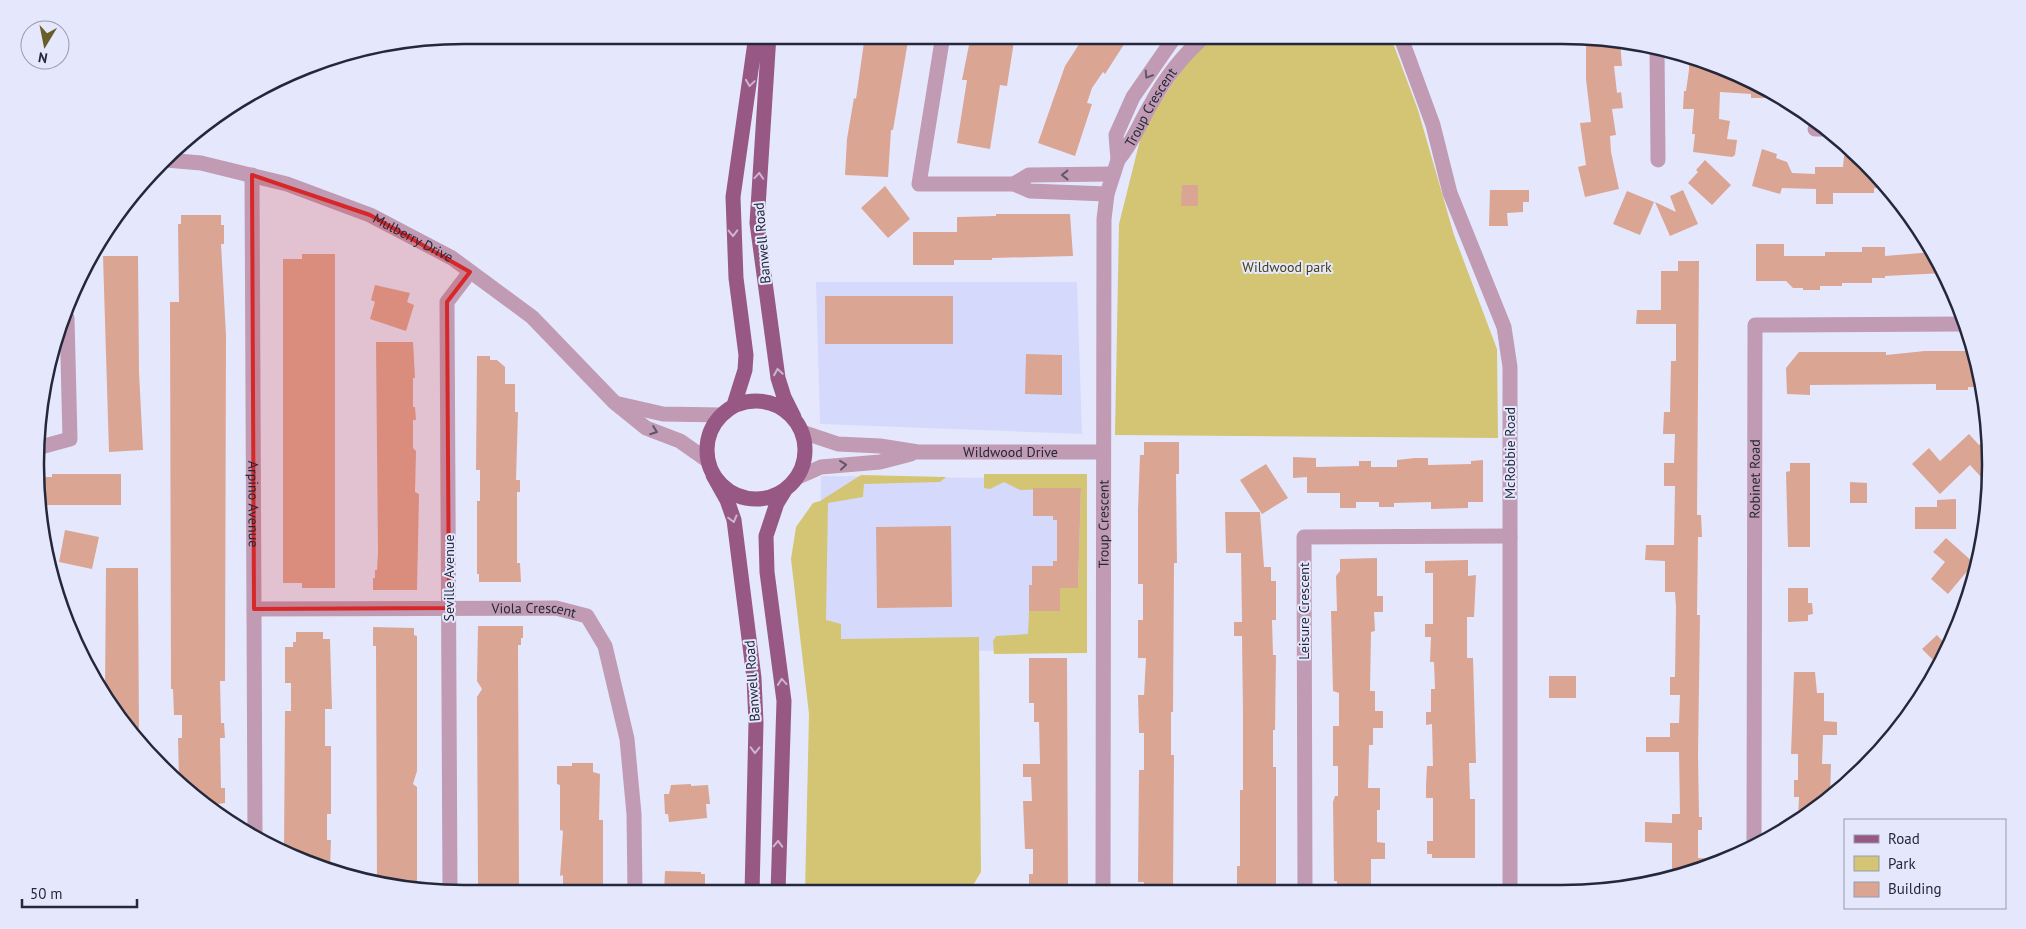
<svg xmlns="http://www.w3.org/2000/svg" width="2026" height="929" font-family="'PT Sans',sans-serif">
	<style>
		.built { fill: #d5dafd }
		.green { fill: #d3c574 }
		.building { fill: #dba593 }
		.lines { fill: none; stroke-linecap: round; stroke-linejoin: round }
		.minor { stroke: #c09bb3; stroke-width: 15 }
		.major { stroke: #985885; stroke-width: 15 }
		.oneway { stroke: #63556a }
		.oneway2 { stroke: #cab6d2 }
		.marked { fill: #d62828; fill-opacity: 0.2; stroke: #d62828; stroke-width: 4; stroke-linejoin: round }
		.labels { text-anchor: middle; stroke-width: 4; stroke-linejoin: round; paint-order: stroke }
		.street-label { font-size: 14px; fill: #25273a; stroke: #e5e8fc }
		.park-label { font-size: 14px; fill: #463f15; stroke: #e5e8fc }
		.rim { fill: none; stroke: #25273a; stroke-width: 2.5 }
	</style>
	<rect width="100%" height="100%" fill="#e5e8fc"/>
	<path class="built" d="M816,282H1077L1082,434L820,424Z
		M821,476L1084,479L1082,652L819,649Z"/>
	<path class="green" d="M1214,35H1390L1418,110L1454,235L1497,349L1498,438L1115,435L1119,224L1143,128L1197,47Z
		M984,474H1087V653L994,654L993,641L996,636L1028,634L1029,611H1060V588H1078L1081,488L1020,490L1004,482L990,489L984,488Z
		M861,475L946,477L940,482L864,484L863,497L828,503L826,620L841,624V639L979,637L981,872L969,892L805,893L809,714L791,559L796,527L813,503L820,501Z"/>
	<path class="building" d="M865,35H909L893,130H891L888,177L845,175L847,139L854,98L856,99Z
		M971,35H1015L1007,86L1000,85L990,149L957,143L967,80H962Z
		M1085,35H1130L1105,74L1103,72L1092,88L1087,103L1092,104L1075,156L1038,143L1065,66Z
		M1586,37L1620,41L1622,66H1614L1617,93L1621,92L1623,108L1612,109L1616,135L1610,136L1611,152L1619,189L1585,197L1578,167L1586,165L1580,123L1591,122L1586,79Z
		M1689,57L1726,68L1782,98H1751V94L1720,92L1719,119L1730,121L1727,139L1737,140L1735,155L1732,157L1693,152L1695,134H1692L1694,109H1683L1684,91H1686L1689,70Z
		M1762,149L1777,154L1776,158L1787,162L1792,173L1815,174V167H1843L1844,156L1860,157L1888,189L1874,188V193H1833V204H1816V189L1782,188L1780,194L1752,186Z
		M1705,160L1731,185L1712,205L1688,183L1698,172L1696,170Z
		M1182,185H1198V206H1181Z
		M885,186L910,219L888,238L861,208Z
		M1490,190H1529V202H1523V212L1507,213L1508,226H1489Z
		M1683,190L1698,224L1670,236L1655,202L1676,212L1670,196Z
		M1627,191L1654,202L1640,235L1613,224Z
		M996,214H1070L1073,256L992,258V260H954V265H913V232H957V217L996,216Z
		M181,215H221V225H224V244H221L226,335L225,681H220L221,723H224L225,738H220L221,788H225V803L218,804V810L182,788V780H179L178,738H182V715H174L173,689H171L170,302H179L178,224H181Z
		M1756,244H1784V256H1825V252H1862V247H1885V256L1933,252L1944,273L1885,276V278H1872V283H1842V286H1820V290H1803V288H1793L1786,281H1756Z
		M302,254H335V588H302V583H283V259H302Z
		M103,256H138L139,372L143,450L109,452Z
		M1678,261H1699L1697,515H1701L1702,537H1698L1697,615H1700L1698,755L1699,817H1702V830H1698V858L1722,859L1723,862L1672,876V843L1645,842V822L1672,823V814H1680L1679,752H1646V737H1670V723H1679L1680,695H1670V677H1675L1676,607L1675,592H1665V561L1645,560L1646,545H1674L1675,486H1664V463H1674L1675,434H1663L1664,412H1670L1671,361H1676V324H1636L1637,310H1661V271H1678Z
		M375,285L410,293L407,302L414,305L406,331L370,319L375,302L371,300Z
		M825,296H953V344H825Z
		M376,342H413L415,378H413V407H415L416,420H413V448L416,451L415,492L419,494L417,590H373V578H375V570H377L378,552Z
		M1925,351H1974L1983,387H1968V390H1936V384L1810,385V395L1787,394L1786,368L1799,352H1886V355Z
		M1026,354L1062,355V395L1025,394Z
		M477,356H490V360H497L505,367V384H515V412H518L516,480H520V492H517V563H520L521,582H479V574H477V501H480V470H476Z
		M1969,434L1979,445L1988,437L1991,468L1981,477L1970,465L1940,494L1912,464L1929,448L1940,461Z
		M1144,442H1179V474H1176L1177,563H1174L1173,712H1171V755H1174L1173,892H1144V882H1138L1139,770H1144V733H1139L1138,695H1144L1146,658H1138V620H1143V584H1138V510L1140,455H1144Z
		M1293,457L1316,458V467L1359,466V461H1371V467H1397V460L1415,458H1428V465L1471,464V461L1483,460V502H1468V508L1431,509V502L1394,503V507H1379V502H1356V508H1340V493H1307V477L1293,478Z
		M1790,463H1810V547H1788L1786,472L1790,471Z
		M1266,464L1288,498L1262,514L1240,480Z
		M52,474H121V505H39L36,477H52Z
		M1850,482L1867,483V503H1850Z
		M1033,488H1081L1078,588H1060V611H1029V585H1032V566H1053V561H1057V520H1053V516H1033Z
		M1956,499V529H1915V507H1937V500Z
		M1225,512H1260L1264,567H1271V581H1276V620H1272L1273,655H1276L1275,730H1273V767H1276V889L1273,891L1237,892V866H1240V790H1243V715L1242,636H1234V622H1242L1241,553H1226Z
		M951,526L952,607L877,608L876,527Z
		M65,530L99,537L92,569L59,562Z
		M1946,538L1974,563L1948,594L1931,579L1945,562L1933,552Z
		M1377,558V596H1383V612H1374L1375,631L1371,632L1370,691H1375V711H1383V728H1373V745H1369L1368,788H1380V810H1377V842L1385,843V859H1371V891H1337V881H1334L1333,802L1335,796H1338V766H1333V726H1339V693L1333,691L1331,611H1337L1336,576L1340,571V559Z
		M1468,560V576L1476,575L1474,617H1467V658H1473L1476,763H1469L1470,799H1475V858H1432V854H1427V841H1433V798H1426V785L1427,766H1433L1432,724L1426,725V712H1431V689H1435L1434,662H1430L1431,637H1425V624H1433V573H1425V561Z
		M106,568H138L139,736L105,695Z
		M1788,588H1808V603H1812L1813,614L1808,615V621L1788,622Z
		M478,626H523V638H521V645H518L519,887H478L477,697L482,689L477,681Z
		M373,627L414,628V635L417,636V771L413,784L417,787V888L377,885L376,646H373Z
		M296,632H323V639H330L332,709H325V746H331V814H327V840H331L330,870L300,861L284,851L285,711H291V683H285V647H293V642H296Z
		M1937,635L1948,647L1938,665L1922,649Z
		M1029,658H1067L1068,891L1029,892V874H1033V849H1025L1023,801H1032L1031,777H1023V764H1040L1039,722H1034V703H1029Z
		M1794,672H1815L1817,693H1824V721L1837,722V735H1823L1822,764H1831L1830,798L1823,805L1798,819L1799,797H1794V780H1798V754H1791Z
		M1549,676H1576V698H1549Z
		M572,763H593V772L600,774L599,820H603V887H600V893L563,891V875L560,876L563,831L560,830V785L557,784V766H572Z
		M691,784V786L708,785L710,804H706L707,818L669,822L668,814H665L664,794H669L671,785Z
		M665,871L701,872V874H705V893H664Z"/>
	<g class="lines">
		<g class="minor">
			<path d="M943,35L919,184H1014L1030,191L1107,194"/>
			<path d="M1400,35L1433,125L1450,193L1504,327L1510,367V891"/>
			<path d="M1657,47L1658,160"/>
			<path d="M1815,129H1827"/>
			<path id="s1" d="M166,160L201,163L287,184L370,215L452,258L532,317L615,403L646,428L680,441L707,460"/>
			<path id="s2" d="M1118,160C1134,141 1139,124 1151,104C1165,78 1184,54 1206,35"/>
			<path id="s3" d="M252,175L255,833"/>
			<path d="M1014,184L1029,175L1113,174"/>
			<path d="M619,404L663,414L721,415"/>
			<path id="s4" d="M802,432L838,444L880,446L918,452H1103"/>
			<path d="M37,448L70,439L67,318"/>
			<path d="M796,478L821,467L880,462L911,454"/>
			<path id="s5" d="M254,609L556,608L587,616L605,646L627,739L634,814L635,893"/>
			<path id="s6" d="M1754,845L1755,325L1966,324"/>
			<path d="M1305,891L1304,537L1510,536"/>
			<path id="s7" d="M1103,892L1104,219L1107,194L1118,160L1116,135L1133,97L1176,35"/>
			<path d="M450,893L447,302L470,272"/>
		</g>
		<path class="major" d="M769,35L757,223L778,378L784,397L794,417
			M707 450a49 49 0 1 1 98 0a49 49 0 1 1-98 0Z
			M734,405L745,370L746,355L736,278L733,197L756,35
			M713,475L727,500L734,520L754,678L756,723L752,893
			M778,893L784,701L767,572L766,536L777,503L785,490"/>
	</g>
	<defs><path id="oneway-chevron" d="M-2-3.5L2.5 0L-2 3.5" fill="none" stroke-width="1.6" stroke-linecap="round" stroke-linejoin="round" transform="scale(1.25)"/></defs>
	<g class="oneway">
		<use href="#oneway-chevron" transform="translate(1148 75) rotate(123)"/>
		<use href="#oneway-chevron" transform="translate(1065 175) rotate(180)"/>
		<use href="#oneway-chevron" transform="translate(654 431) rotate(20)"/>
		<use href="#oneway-chevron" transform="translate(843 465) rotate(-6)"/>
	</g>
	<g class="oneway2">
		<use href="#oneway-chevron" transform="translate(750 83) rotate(98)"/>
		<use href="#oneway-chevron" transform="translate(759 176) rotate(-86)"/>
		<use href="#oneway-chevron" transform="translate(733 233) rotate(89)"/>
		<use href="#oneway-chevron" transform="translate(778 372) rotate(-99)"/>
		<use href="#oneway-chevron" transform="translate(733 519) rotate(75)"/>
		<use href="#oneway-chevron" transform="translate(782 682) rotate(-95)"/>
		<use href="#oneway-chevron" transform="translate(755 750) rotate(91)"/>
		<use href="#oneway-chevron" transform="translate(778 844) rotate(-88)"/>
	</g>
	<path class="marked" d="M252,175L370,215L470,272L447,302L449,608L254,609Z"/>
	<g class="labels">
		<g class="street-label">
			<text dy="5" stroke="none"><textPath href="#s2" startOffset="62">Troup Crescent</textPath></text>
			<text dy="5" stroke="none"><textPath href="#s1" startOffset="261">Mulberry Drive</textPath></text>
			<text transform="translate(762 243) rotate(-95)" y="5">Banwell Road</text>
			<text dy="5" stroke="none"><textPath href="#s4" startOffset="211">Wildwood Drive</textPath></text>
			<text transform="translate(1510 453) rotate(-90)" y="5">McRobbie Road</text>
			<text dy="5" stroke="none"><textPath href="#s6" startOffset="366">Robinet Road</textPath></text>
			<text dy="5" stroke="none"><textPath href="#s3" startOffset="329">Arpino Avenue</textPath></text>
			<text dy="5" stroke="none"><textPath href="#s7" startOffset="368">Troup Crescent</textPath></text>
			<text transform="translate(449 578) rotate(-90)" y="5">Seville Avenue</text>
			<text dy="5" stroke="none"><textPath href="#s5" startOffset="280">Viola Crescent</textPath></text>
			<text transform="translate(1304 611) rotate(-90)" y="5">Leisure Crescent</text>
			<text transform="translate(752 681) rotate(-94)" y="5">Banwell Road</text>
		</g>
		<g class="park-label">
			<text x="1287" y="272">Wildwood park</text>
		</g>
	</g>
	<path d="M0 0H2026V929H0ZM464 44H1562A420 420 0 0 1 1982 464V465A420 420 0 0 1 1562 885H464A420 420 0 0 1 44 465V464A420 420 0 0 1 464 44Z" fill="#e5e8fc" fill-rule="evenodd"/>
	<path class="rim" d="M464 44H1562A420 420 0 0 1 1982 464V465A420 420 0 0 1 1562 885H464A420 420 0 0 1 44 465V464A420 420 0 0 1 464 44Z"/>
	<rect x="1844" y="819" width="162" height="90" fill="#e5e8fc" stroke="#989bae"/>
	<rect x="1854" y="835" width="25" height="8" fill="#985885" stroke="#989bae"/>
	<text x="1888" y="844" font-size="15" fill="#25273a">Road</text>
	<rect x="1854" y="856" width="25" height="15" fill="#d3c574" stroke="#989bae"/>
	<text x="1888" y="869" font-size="15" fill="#25273a">Park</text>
	<rect x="1854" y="882" width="25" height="15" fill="#dba593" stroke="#989bae"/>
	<text x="1888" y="894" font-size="15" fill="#25273a">Building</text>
	<g transform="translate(45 45) rotate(190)"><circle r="24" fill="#e5e8fc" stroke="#989bae"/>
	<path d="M0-4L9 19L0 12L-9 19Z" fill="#675e2a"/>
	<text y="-8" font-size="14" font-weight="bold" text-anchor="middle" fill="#25273a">N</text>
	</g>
	<path d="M22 899v8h115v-8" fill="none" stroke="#25273a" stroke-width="2.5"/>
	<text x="30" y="899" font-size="15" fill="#25273a" stroke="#e5e8fc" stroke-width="4" paint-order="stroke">50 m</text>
</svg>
